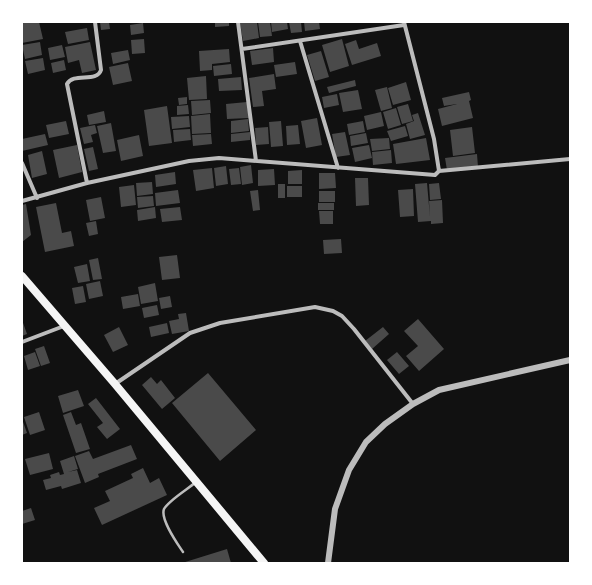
<svg xmlns="http://www.w3.org/2000/svg" width="592" height="585" font-family="Georgia,serif">
	<style>
		.building { fill: #4a4a4a }
		.lines { fill: none; stroke-linecap: round; stroke-linejoin: round }
		.service { stroke: #bcbcbc; stroke-width: 2.5 }
		.minor { stroke: #bcbcbc; stroke-width: 4 }
		.tertiary { stroke: #bcbcbc; stroke-width: 6 }
		.trunk { stroke: #f5f5f5; stroke-width: 8 }
	</style>
	<rect width="100%" height="100%" fill="#111"/>
	<path class="building" d="M22,22H39L43,39L22,43Z
		M100,22H109L110,29L101,30Z
		M215,22H229V26L215,27Z
		M240,22H257L259,38L243,41Z
		M258,22H270L272,36L260,37Z
		M271,22H287L288,29L272,32Z
		M289,22H301L302,32L291,33Z
		M304,22H319L320,29L305,31Z
		M143,23L144,33L131,35L130,25Z
		M87,28L89,40L68,44L65,32Z
		M144,39L145,53L132,54L131,40Z
		M342,39L349,66L330,72L322,45Z
		M356,40L359,49L377,43L381,56L352,65L345,44Z
		M40,42L42,55L25,59L22,45Z
		M90,42L96,70L82,73L79,60L68,63L65,47Z
		M62,45L65,57L50,60L48,48Z
		M273,48L274,62L252,65L250,51Z
		M229,49L230,62L212,64V70L200,71L199,51Z
		M128,50L130,60L113,64L111,53Z
		M321,51L329,77L315,81L307,55Z
		M43,58L45,70L28,74L25,61Z
		M64,60L66,70L53,73L51,63Z
		M295,62L297,74L276,77L274,65Z
		M128,63L132,81L113,85L109,67Z
		M231,64L232,74L214,76L213,66Z
		M274,74L276,89L262,91L264,106L253,107L249,78Z
		M206,76L207,99L189,100L187,78Z
		M241,77L242,90L219,91L218,79Z
		M355,80L356,86L329,93L327,87Z
		M406,82L411,100L393,105L388,88Z
		M387,87L392,108L381,111L375,90Z
		M358,90L362,109L343,112L339,93Z
		M469,92L471,100L469,101L473,118L442,126L438,109L457,104L444,106L442,98Z
		M337,94L339,105L324,108L322,97Z
		M187,97V104L179,105L178,98Z
		M210,100L211,113L192,115L191,101Z
		M247,102L249,118L227,119L226,104Z
		M408,104L413,121L402,124L397,107Z
		M188,105L189,114L177,115V106Z
		M167,106L172,143L149,146L144,110Z
		M396,108L401,125L388,129L383,112Z
		M104,111L106,122L89,125L87,115Z
		M381,112L384,126L367,130L364,116Z
		M418,113L425,135L410,139L406,124L414,121L412,115Z
		M210,114L211,133L192,134L191,116Z
		M189,116L190,127L172,129L171,117Z
		M317,118L322,145L306,148L301,121Z
		M248,119L249,131L231,133V121Z
		M66,121L69,134L49,138L46,125Z
		M281,121L283,146L271,147L269,122Z
		M363,121L365,132L349,135L347,124Z
		M111,123L116,151L103,153L97,126Z
		M95,125L97,133L91,135L93,142L84,144L80,128Z
		M298,125L300,144L287,145L286,126Z
		M405,126L408,136L391,141L387,131Z
		M268,127L269,144L256,145L255,128Z
		M472,127L475,153L453,156L450,130Z
		M190,129L191,140L174,142L173,130Z
		M250,132V140L231,142V134Z
		M345,132L350,155L336,157L332,134Z
		M366,133L368,143L351,146L350,136Z
		M45,134L48,145L22,151V139Z
		M211,134L212,144L193,146L192,135Z
		M139,135L143,156L121,161L117,140Z
		M389,138L390,149L372,151L370,139Z
		M426,138L430,160L396,164L393,144Z
		M77,145L82,172L59,178L53,150Z
		M369,145L372,158L355,162L352,148Z
		M93,147L98,169L89,171L84,149Z
		M391,150L392,163L373,165L372,152Z
		M42,151L47,174L32,178L28,155Z
		M477,154L478,167L447,170L445,158Z
		M251,165L253,183L242,185L240,167Z
		M226,166L228,184L216,186L214,168Z
		M212,168L214,188L196,191L193,170Z
		M239,168L241,184L231,185L229,169Z
		M274,169L275,185L258,186V170Z
		M302,170V184H288V171Z
		M175,172L176,184L156,187L155,175Z
		M319,173H335L336,188L319,189Z
		M355,178H368L369,205L356,206Z
		M152,182L153,194L137,196L136,183Z
		M427,183L430,217L429,201L442,200L443,223L431,224V221L418,222L415,184Z
		M439,183L441,199L430,200L429,184Z
		M278,184H285V198H278Z
		M134,185L136,205L121,207L119,187Z
		M287,186H302V197H287Z
		M413,189L414,216L400,217L398,190Z
		M178,190L180,203L156,206L155,193Z
		M258,190L260,210L253,211L250,191Z
		M319,191H335V202H319Z
		M153,196L154,206L138,208L137,197Z
		M101,197L105,218L90,221L86,200Z
		M56,203L62,233L71,231L74,246L45,252L36,207Z
		M318,203H334V210H318Z
		M26,204L31,235L22,242V205Z
		M155,207L156,218L138,221L137,210Z
		M180,207L182,220L162,222L160,209Z
		M319,211H333V224H320Z
		M96,221L98,234L89,236L86,223Z
		M341,239L342,253L324,254L323,240Z
		M177,255L180,278L162,280L159,257Z
		M98,258L102,279L93,280L89,260Z
		M87,264L90,281L78,283L74,267Z
		M100,281L103,296L89,299L86,284Z
		M155,283L158,301L141,304L138,287Z
		M83,286L86,302L75,304L72,288Z
		M138,294L140,306L123,309L121,297Z
		M170,296L172,307L161,309L159,298Z
		M157,305L159,315L144,318L142,308Z
		M186,313L189,331L172,334L169,321L179,319L178,314Z
		M418,319L444,349L419,371L406,356L418,346L404,331Z
		M22,320L27,334L22,336Z
		M167,323L169,333L151,337L149,327Z
		M119,327L128,345L113,352L104,335Z
		M383,327L389,334L372,349L365,341Z
		M44,346L50,363L41,366L35,349Z
		M35,352L40,366L28,370L24,356Z
		M397,352L409,366L399,374L387,360Z
		M208,373L256,430L220,461L172,403Z
		M151,377L157,384L161,380L175,398L162,409L142,385Z
		M78,390L84,406L63,413L58,396Z
		M96,398L120,429L107,439L97,427L103,423L88,404Z
		M39,412L45,430L30,435L24,417Z
		M71,412L76,425L81,423L90,449L76,453L63,415Z
		M22,419L27,433L22,435Z
		M131,445L137,459L98,474L99,477L85,483L75,456L89,451L93,459Z
		M49,453L53,469L30,475L25,459Z
		M74,456L78,469L68,472L77,470L81,483L62,489L61,486L46,490L43,480L51,478L50,475L59,472L60,475L64,474L60,461Z
		M143,468L150,483L159,478L167,495L102,525L94,508L110,501L105,491L133,478L131,474Z
		M31,508L35,520L22,524V511Z
		M227,549L231,563H182Z"/>
	<g class="lines">
		<path class="service" d="M183,552C177,543 160,519 164,509C169,500 188,489 196,482"/>
		<path class="minor" d="M238,22L256,161
			M300,41L338,168
			M242,49L404,25
			M22,163L37,198
			M439,171L570,159
			M87,183L67,84C73,72 97,83 101,70L95,22
			M22,201L87,183L189,161L219,158L435,175L439,171L434,139L404,22
			M22,342L64,326
			M115,384L190,333L220,323L315,307L333,311L342,316L354,329L413,404"/>
		<path class="tertiary" d="M328,563L335,509L349,470L366,442L385,424L413,404L439,390L570,360"/>
		<path class="trunk" d="M22,276L115,384L264,563"/>
	</g>
	<rect width="592" height="585" fill="none" stroke="#ffffff" stroke-width="46"/>
</svg>
